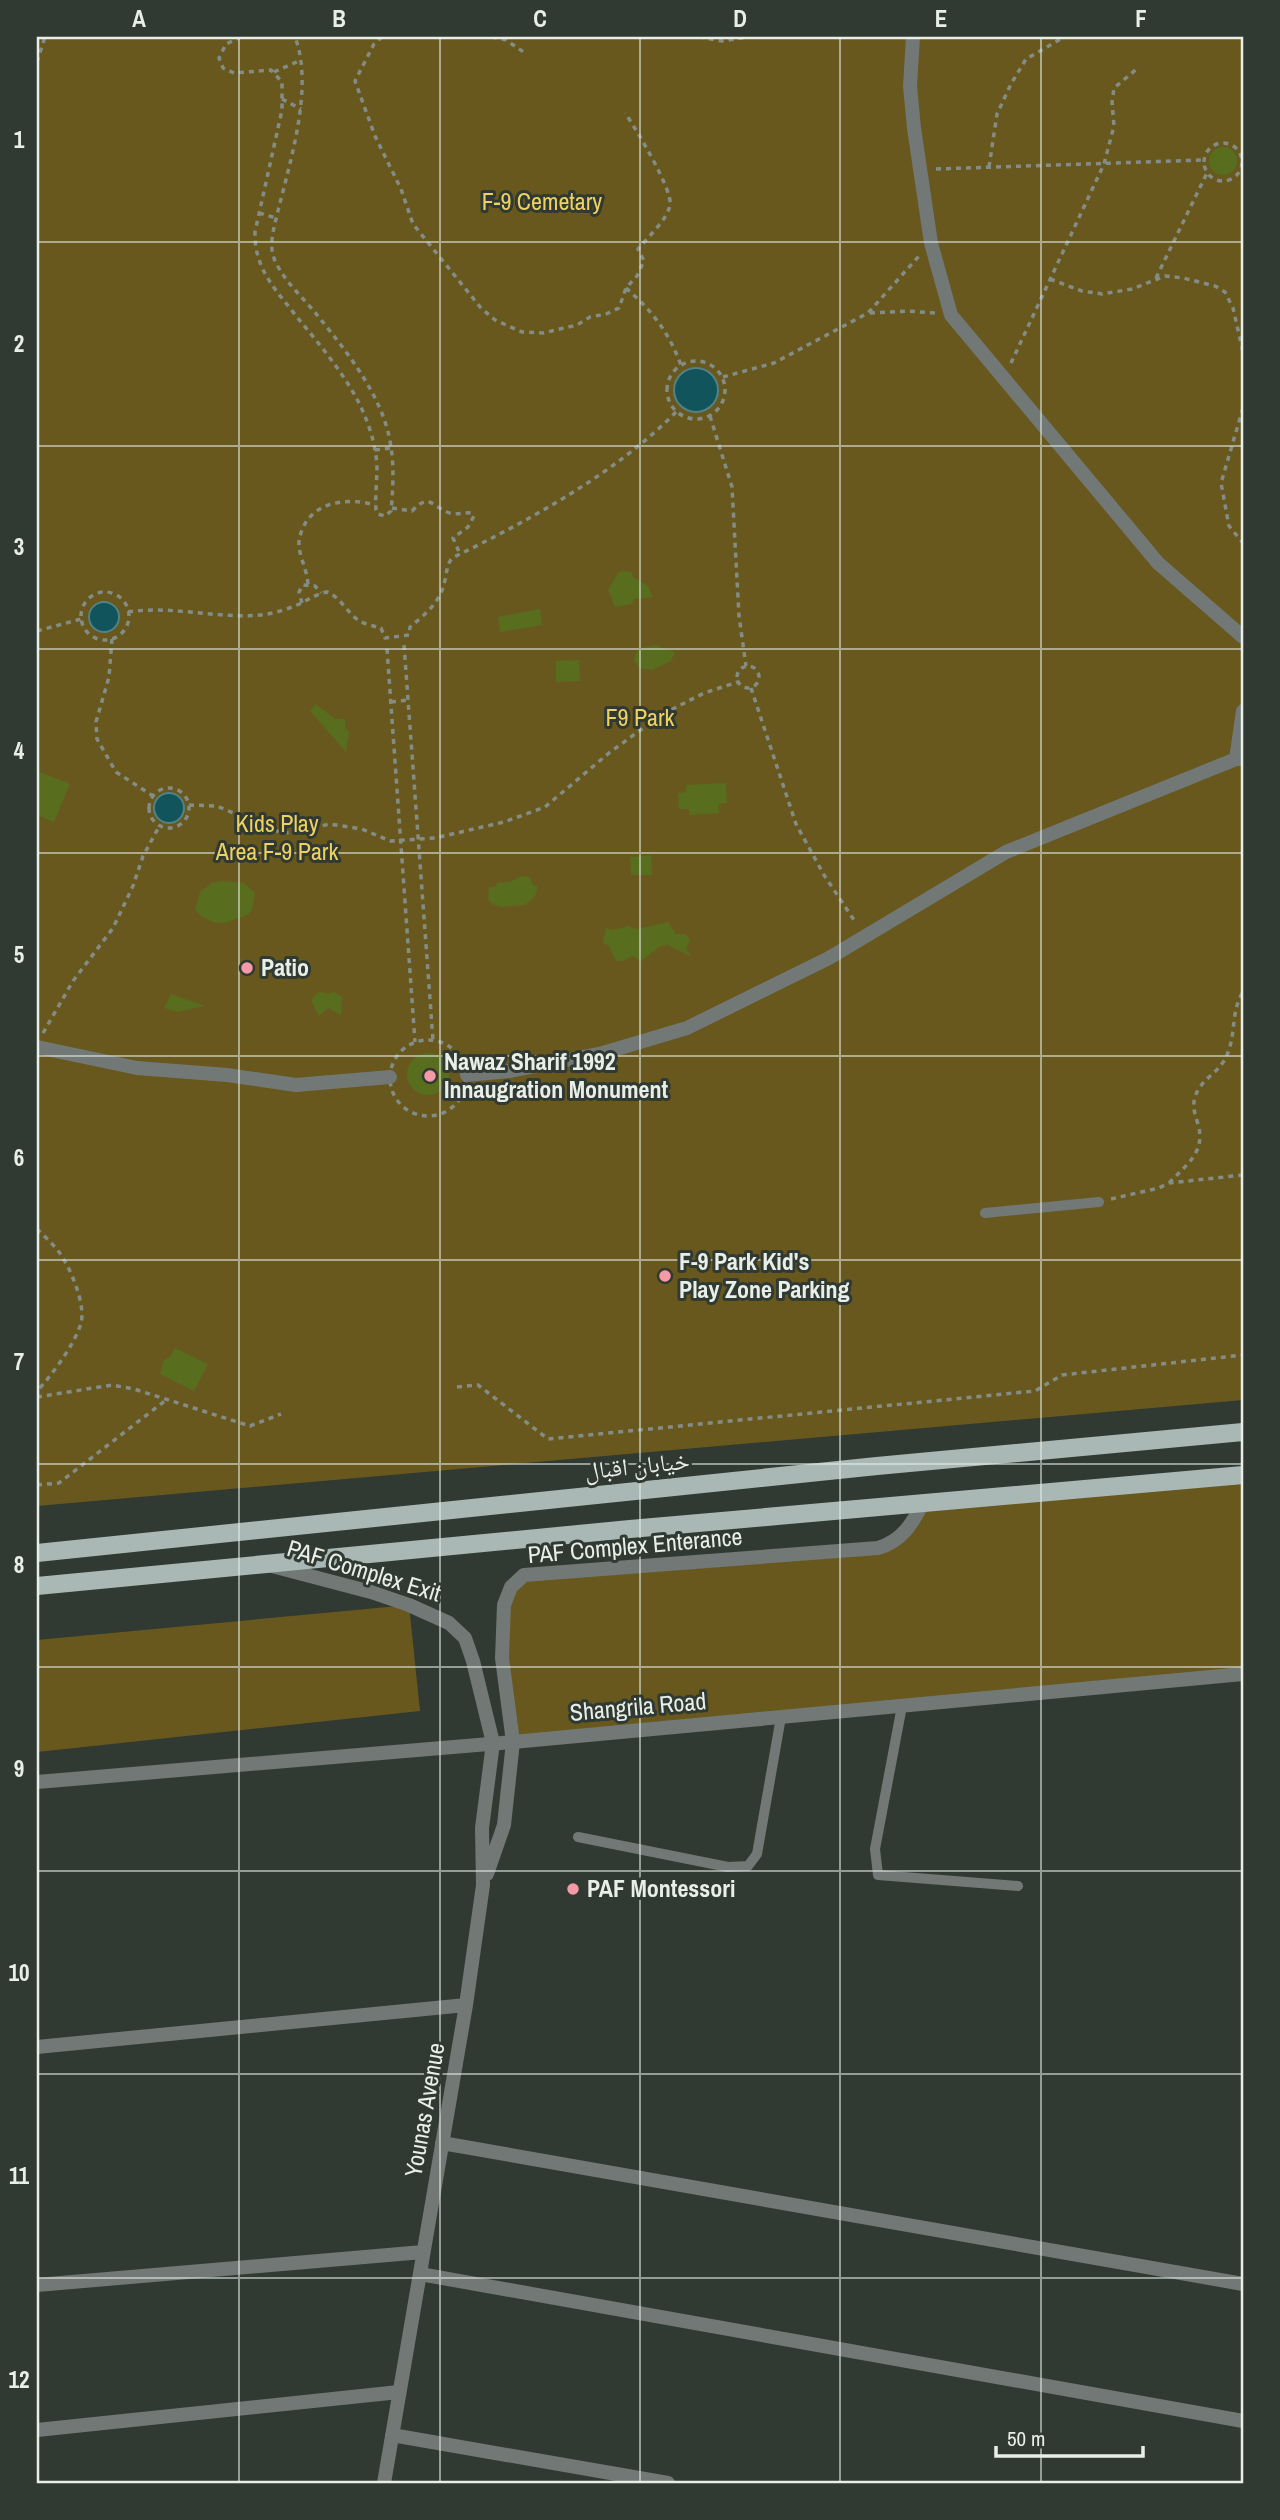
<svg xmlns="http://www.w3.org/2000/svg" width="1280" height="2520" font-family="'Archivo Narrow','Noto Naskh Arabic',sans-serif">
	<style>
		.green { fill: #68581e }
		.water { fill: #12545b; stroke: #528286; stroke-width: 2 }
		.building { fill: #596d1e }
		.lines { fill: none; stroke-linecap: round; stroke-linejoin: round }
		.path { stroke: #848d85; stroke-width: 3.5; stroke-dasharray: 5 5; stroke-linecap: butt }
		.service { stroke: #717876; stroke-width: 10 }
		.pedestrian { stroke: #717876; stroke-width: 14 }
		.minor { stroke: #717876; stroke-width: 14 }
		.tertiary { stroke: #717876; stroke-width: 14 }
		.primary { stroke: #a9b8b4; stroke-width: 18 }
		.grid { fill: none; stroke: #e8efe9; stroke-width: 2; stroke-opacity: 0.55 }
		.poi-dot { fill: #f49aa7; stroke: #303a32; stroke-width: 2.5 }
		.labels { text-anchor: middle; stroke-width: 6; stroke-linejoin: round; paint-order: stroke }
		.park-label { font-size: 24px; fill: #efd160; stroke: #303a32 }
		.poi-label { font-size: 24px; font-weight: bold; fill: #e8efe9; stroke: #303a32; text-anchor: start }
		.street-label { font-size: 24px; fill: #e8efe9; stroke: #303a32 }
		.neatline { fill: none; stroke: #e8efe9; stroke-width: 2.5 }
		.grid-label { font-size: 23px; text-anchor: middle; font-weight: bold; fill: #e8efe9 }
	</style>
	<rect width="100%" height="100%" fill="#303a32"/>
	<path class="green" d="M37,37H1243V1400L37,1506Z
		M1243,1475V1674L513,1742L502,1658L511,1587L524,1575L893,1543L923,1503Z
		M409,1605L420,1711L37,1752V1640Z"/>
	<path class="water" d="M674 390a22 22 0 1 1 44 0a22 22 0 1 1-44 0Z
		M89 617a15 15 0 1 1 30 0a15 15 0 1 1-30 0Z
		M154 808a15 15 0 1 1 30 0a15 15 0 1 1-30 0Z"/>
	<path class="building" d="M1209 161a14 14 0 1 1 28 0a14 14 0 1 1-28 0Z
		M622,571L632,572L633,577L648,586L653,597L634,599L632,604L615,607L608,590L618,573Z
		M540,609L542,625L500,632L498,617Z
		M655,645L675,652L671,661L652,670L639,668L634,660L635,655L639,649Z
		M579,660L580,681L556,682V661Z
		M316,704L335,719H345V728L349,732L346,752L310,711Z
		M37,771L70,784L54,822L37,815Z
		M726,783L727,803L718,804L719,813L689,815V809H679L678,793L686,792V785Z
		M651,855L652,875H631L630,857Z
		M522,876L530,877L533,885L538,887L535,896L525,905L501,907L492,904L488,899L489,888L497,886L496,883L510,882Z
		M222,881L244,883L255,893L252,910L247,915L224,923L213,922L202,917L195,910L200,892L212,883Z
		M668,922L676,934H685L690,940L686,949L692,957L668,945L659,947L641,961L633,956L622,961H616L609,946L603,943L606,928L612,930L629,926L637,929Z
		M321,992L328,994L334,992L342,997L341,1015L328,1008L319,1016L311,1000L317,993Z
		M171,994L205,1006L177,1012L164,1008Z
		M407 1074a21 21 0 1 1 42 0a21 21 0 1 1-42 0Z
		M175,1348L208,1364L194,1391L160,1374L164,1360L170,1357Z"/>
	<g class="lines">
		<path class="path" d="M241,37L226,44L219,58L223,68L234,73L271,70L282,82V110L255,232C254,269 276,290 297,317C319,344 344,373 360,405C369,424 376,445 377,467C377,481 375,496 376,510L378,514L385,516L391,511C394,478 395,448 383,416C368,377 339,342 313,310C300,295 285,281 276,263C271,253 271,244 273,232C285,176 316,92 295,37
			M382,37L374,44L355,81L375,136L401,189L413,224L481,308L495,320L522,332L543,333L577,325L590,317L606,314L619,308L626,288L637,276L644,261L638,249C648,237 667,220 670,205C673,190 635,127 625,113
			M492,37L506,40L525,53
			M699,37L722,41L749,37
			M37,62L45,37
			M274,72L301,60
			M282,99L301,109
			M1204 162a19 19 0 1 1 38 0a19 19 0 1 1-38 0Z
			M989,167L997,114L1011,84L1026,59L1064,37
			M936,169L1204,160
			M259,213L276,218
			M1156,278L1207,173
			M1050,279L1082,291L1102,294L1132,289L1165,276L1183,278L1215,286L1225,292L1233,308L1243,352
			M626,288C653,312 668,331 681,365
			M870,313L908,311L935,313
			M667 390a29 29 0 1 1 58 0a29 29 0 1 1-58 0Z
			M1011,363L1104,164L1114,126L1112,102L1114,88L1139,67
			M723,377L774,363L868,313L919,256
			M1243,408L1221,483L1229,526L1243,543
			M710,416L732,487L739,616L746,666
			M375,450L391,448
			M392,508L412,511C429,493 431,505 447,512C455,516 463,512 471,513L474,516L468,527L453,538L460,554
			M308,584C307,569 298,554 299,542C304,503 344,496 375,505
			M81 616a24 24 0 1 1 48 0a24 24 0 1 1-48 0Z
			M302,603L299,592L303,585L315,586L321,593
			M128,612C172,605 215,619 260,615C272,614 285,610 297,605C307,601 315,594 327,592C340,597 347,612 358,620C364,624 373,626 381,628L385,638L409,635L410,627C424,615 439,604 444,584C447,574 446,566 452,558C530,520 616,473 676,412
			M37,631L81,619
			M112,639L109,677L96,722L97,739L116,772L153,796
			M404,645L433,1040
			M387,649L415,1042
			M737 677a11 11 0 1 1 22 0a11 11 0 1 1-22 0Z
			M751,688L796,824L824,875L856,923
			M391,702L408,700
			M149 808a20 20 0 1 1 40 0a20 20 0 1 1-40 0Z
			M189,805L217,806L268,828L283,833L303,831L329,824L362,829L390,841L435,838L504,822L545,807L609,753L661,715L704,693L738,682
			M43,1033L73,981L113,928L133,886L143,856L160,825
			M390 1078a38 38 0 1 1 76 0a38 38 0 1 1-76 0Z
			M1169,1183C1187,1164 1206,1152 1198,1124C1195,1114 1192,1107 1195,1097C1200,1080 1217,1074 1225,1059C1237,1037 1230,1012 1243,992
			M1111,1199L1159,1188L1169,1183L1243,1175
			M37,1229C44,1236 53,1244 59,1252C70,1267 86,1304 81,1323C75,1344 52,1375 37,1391
			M457,1387L478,1385L548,1439L1035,1391L1062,1375L1243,1355
			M37,1397L112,1385L134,1389L250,1426L281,1414
			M37,1485L59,1483L166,1400"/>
		<path class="service" d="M985,1213L1099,1202
			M902,1706L875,1849L878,1875L1018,1886
			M578,1837L728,1867L748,1866L757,1854L781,1717"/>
		<path class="pedestrian" d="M913,37L910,86L914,128L931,243L951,315L1158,563L1243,637
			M1236,759L1243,711
			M37,1047L137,1068L227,1075L296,1085L390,1077
			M467,1075L510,1071L603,1053L687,1028L829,958L1006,852L1236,759H1243"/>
		<path class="minor" d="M272,1566L371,1592L409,1605L449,1623L465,1638L473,1661L493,1743L482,1828L483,1885L466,2005L384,2483
			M487,1874L504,1825L513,1742L502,1658L504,1605L511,1587L524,1575L878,1548C902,1541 912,1524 923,1503
			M37,2047L466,2005
			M442,2143L1243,2284
			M420,2274L1243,2421
			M37,2285L423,2252
			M37,2430L399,2392
			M392,2435L668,2483"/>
		<path class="tertiary" d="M37,1782L513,1742L1243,1674"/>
		<path class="primary" d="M37,1553L877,1466L1243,1432
			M37,1586L630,1529L1243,1475"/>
	</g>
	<path class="grid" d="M239,37V2483M440,37V2483M640,37V2483M840,37V2483M1041,37V2483M37,242H1243M37,446H1243M37,649H1243M37,853H1243M37,1056H1243M37,1260H1243M37,1464H1243M37,1667H1243M37,1871H1243M37,2074H1243M37,2278H1243"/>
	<g class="poi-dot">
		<circle cx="247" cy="968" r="7"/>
		<circle cx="430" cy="1076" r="7"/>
		<circle cx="665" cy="1276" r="7"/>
		<circle cx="573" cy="1889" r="7"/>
	</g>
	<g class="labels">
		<g class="park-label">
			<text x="542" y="210">F-9 Cemetary</text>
			<text x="640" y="726">F9 Park</text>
			<text x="277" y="832">Kids Play<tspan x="277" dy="28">Area F-9 Park</tspan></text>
		</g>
		<g class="poi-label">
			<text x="261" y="976">Patio</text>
			<text x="444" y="1070">Nawaz Sharif 1992<tspan x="444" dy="28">Innaugration Monument</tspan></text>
			<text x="679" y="1270">F-9 Park Kid's<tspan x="679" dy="28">Play Zone Parking</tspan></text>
			<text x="587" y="1897">PAF Montessori</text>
		</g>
		<g class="street-label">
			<text transform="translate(637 1466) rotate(-6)" y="8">خیابان اقبال</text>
			<text transform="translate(635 1546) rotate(-5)" y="8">PAF Complex Enterance</text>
			<text transform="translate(364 1571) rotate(17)" y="8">PAF Complex Exit</text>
			<text transform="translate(638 1707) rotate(-5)" y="8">Shangrila Road</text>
			<text transform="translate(425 2110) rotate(-80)" y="8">Younas Avenue</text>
		</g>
	</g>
	<rect width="1280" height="2520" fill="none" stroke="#303a32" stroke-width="77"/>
	<path d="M996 2446v10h147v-10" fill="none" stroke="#e8efe9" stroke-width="3.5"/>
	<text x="1007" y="2446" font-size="21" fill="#e8efe9" stroke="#303a32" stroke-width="5" paint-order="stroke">50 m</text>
	<rect x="38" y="38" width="1204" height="2444" class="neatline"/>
	<g class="grid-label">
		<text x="139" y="27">A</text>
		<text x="339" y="27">B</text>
		<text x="540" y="27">C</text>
		<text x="740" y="27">D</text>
		<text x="941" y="27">E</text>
		<text x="1141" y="27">F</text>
		<text x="19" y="148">1</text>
		<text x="19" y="352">2</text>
		<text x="19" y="555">3</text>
		<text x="19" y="759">4</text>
		<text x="19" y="963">5</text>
		<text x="19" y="1166">6</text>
		<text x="19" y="1370">7</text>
		<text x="19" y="1573">8</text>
		<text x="19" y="1777">9</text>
		<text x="19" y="1981">10</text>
		<text x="19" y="2184">11</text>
		<text x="19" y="2388">12</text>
	</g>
</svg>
